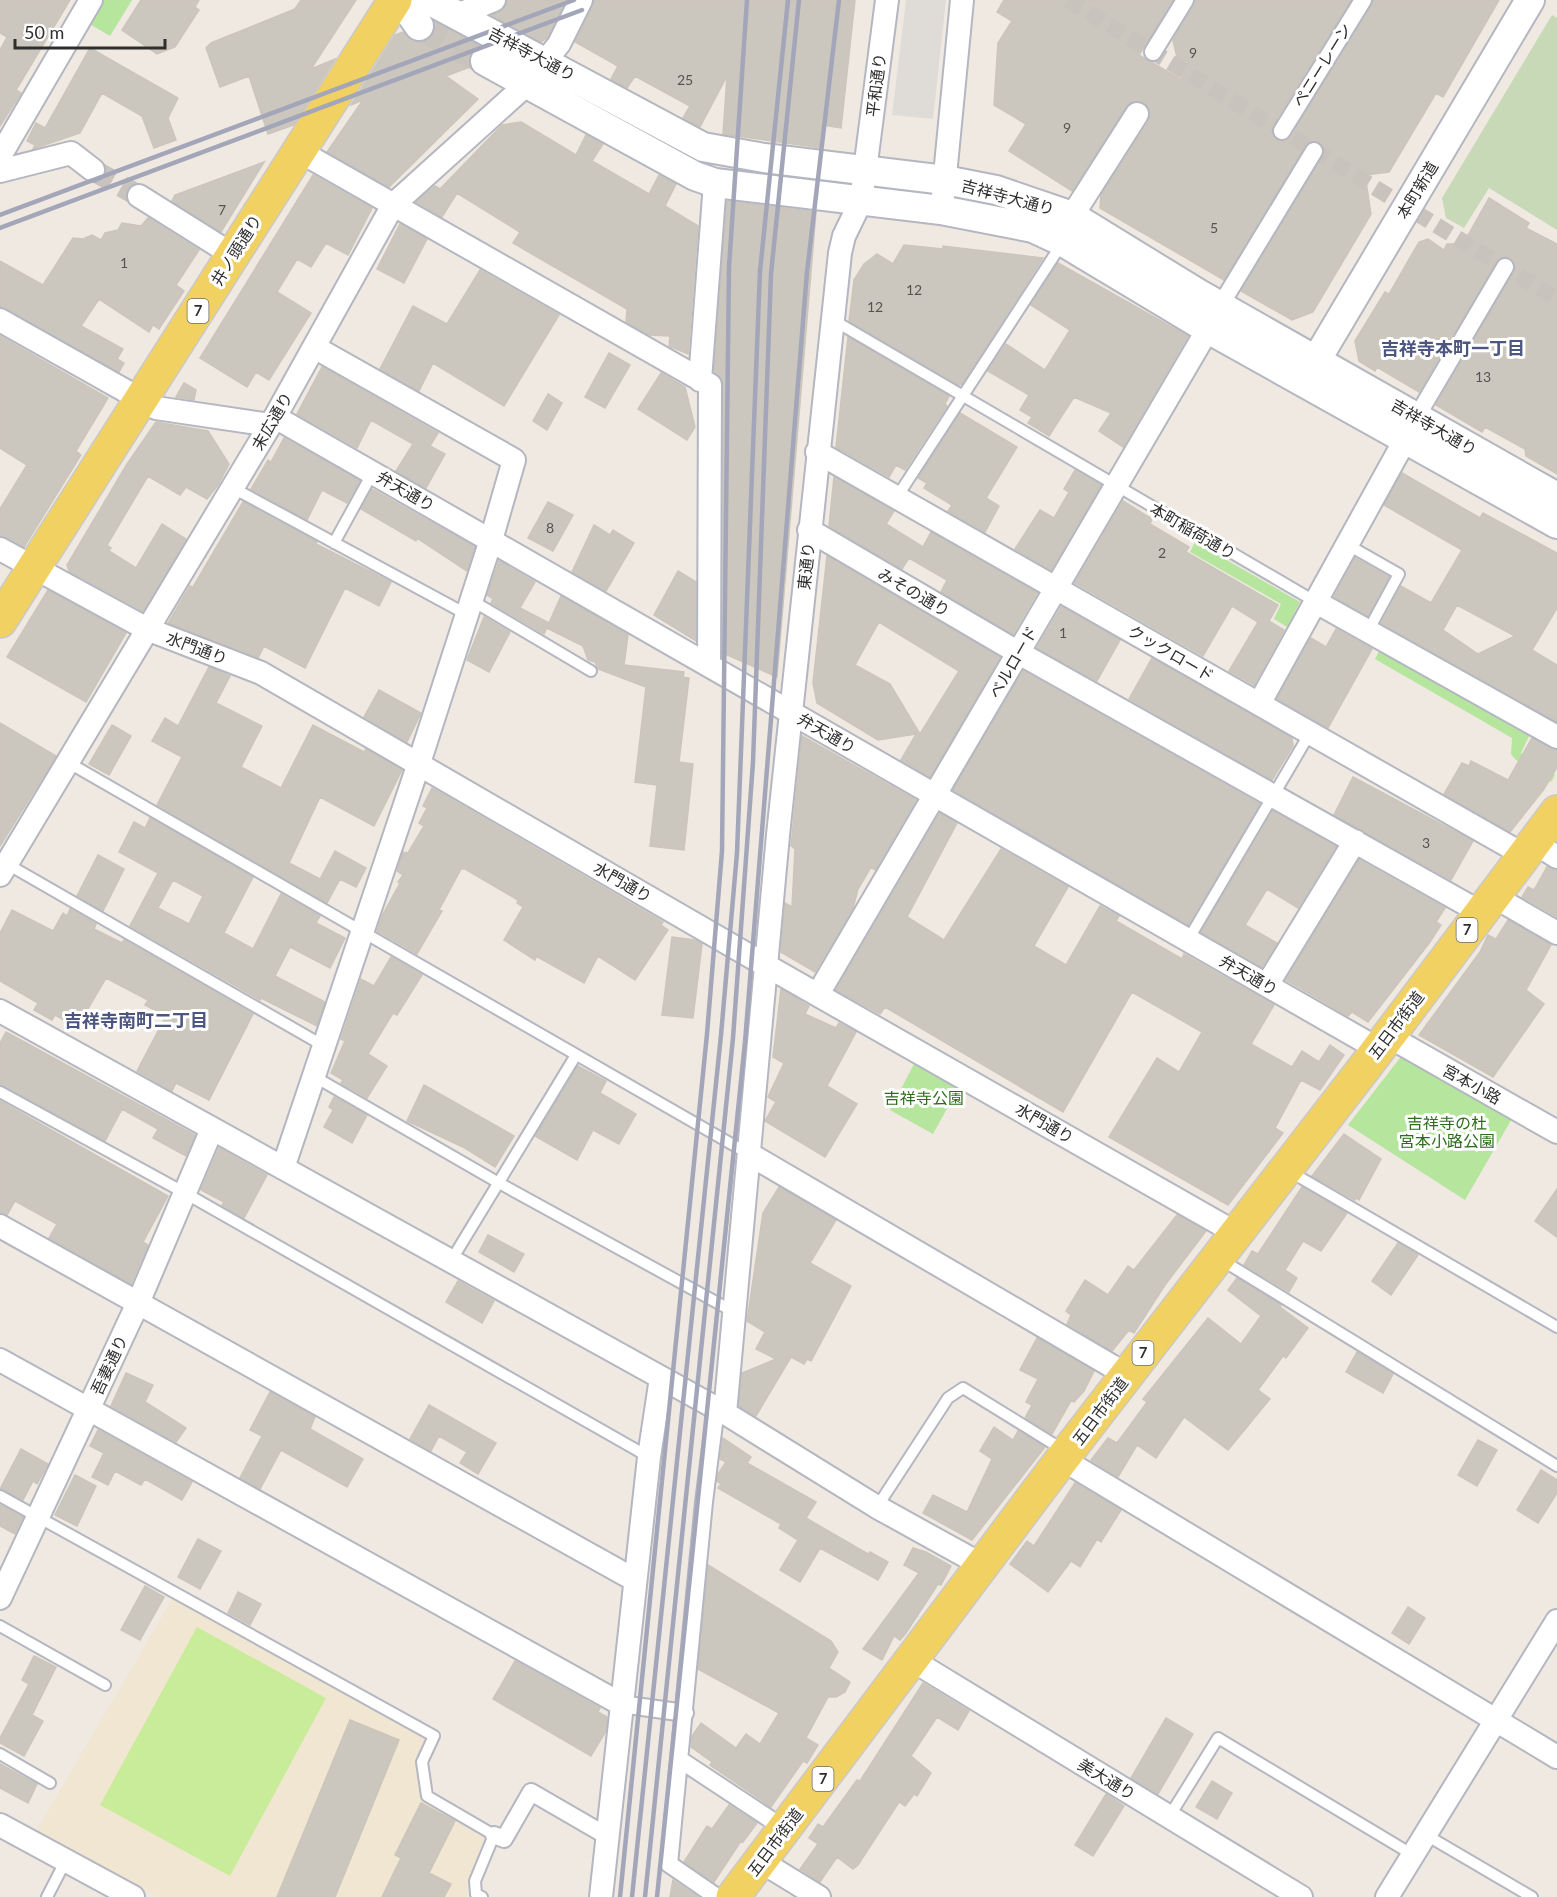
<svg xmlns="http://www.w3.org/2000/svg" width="1557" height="1897" font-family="Lato,'Noto Sans JP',sans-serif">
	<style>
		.education { fill: #f0e6d1 }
		.green { fill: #b6e59e }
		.cemetery { fill: #c8d9b8 }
		.pitch { fill: #c9ec9a }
		.plaza { fill: #dfdcd8 }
		.building { fill: #cbc7bf; stroke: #cbc5ba; stroke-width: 1.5; fill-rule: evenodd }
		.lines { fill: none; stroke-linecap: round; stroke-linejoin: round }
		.pedestrian-tunnel { stroke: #c8c4bd; stroke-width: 16; stroke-dasharray: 16 8; stroke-linecap: butt }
		.minor-tunnel { stroke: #c8c4bd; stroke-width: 22; stroke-dasharray: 22 11; stroke-linecap: butt }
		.tertiary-tunnel { stroke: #c8c4bd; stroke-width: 28; stroke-dasharray: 28 14; stroke-linecap: butt }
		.service-casing { stroke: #b4b7c1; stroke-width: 14 }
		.pedestrian-casing { stroke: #b4b7c1; stroke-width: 20 }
		.minor-casing { stroke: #b4b7c1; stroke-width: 26 }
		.tertiary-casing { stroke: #b4b7c1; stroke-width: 32 }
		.primary-casing { stroke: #c9c9c9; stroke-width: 36 }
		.service { stroke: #fff; stroke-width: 10 }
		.pedestrian { stroke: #fff; stroke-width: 16 }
		.minor { stroke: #fff; stroke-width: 22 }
		.tertiary { stroke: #fff; stroke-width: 28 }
		.primary { stroke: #f2d163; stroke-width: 33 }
		.rail { stroke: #a3a6b8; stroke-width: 4.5 }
		.labels { text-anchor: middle; stroke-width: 6; stroke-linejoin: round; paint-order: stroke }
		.number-label { font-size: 14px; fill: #555452 }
		.shield { fill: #fff; stroke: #6d6d6d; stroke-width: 1.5 }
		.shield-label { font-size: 15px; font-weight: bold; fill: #2e2e2e }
		.street-label { font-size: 16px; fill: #2e2e2e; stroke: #fff }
		.park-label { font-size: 16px; fill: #2c6e1b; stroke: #fff }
		.neighbourhood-label { font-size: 18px; font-weight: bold; fill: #4d5680; stroke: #fff }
	</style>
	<rect width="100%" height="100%" fill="#efe9e1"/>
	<path class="education" d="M173,1598L426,1738L416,1761L422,1801L485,1835L467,1883V1897H158L36,1831Z"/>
	<path class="green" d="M102,0H132L110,36L88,23Z
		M1195,542L1300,602L1287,627L1274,619L1281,604L1190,552Z
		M1380,649L1530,734L1521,753L1555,775L1551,782L1516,760L1511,754L1512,738L1375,659Z
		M1403,1054L1514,1115L1465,1200L1348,1125Z
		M915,1062L959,1087L933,1134L890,1110Z"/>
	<path class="cemetery" d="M1552,15L1557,18V230L1489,188L1464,228L1446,218L1442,198Z"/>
	<path class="pitch" d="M197,1627L326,1698L230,1876L100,1805Z"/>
	<path class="plaza" d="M906,0H946L933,119L892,115Z"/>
	<path class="building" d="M0,0H70L16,90L21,93L0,126V50L7,37L0,33Z
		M141,0H199L195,7L199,10L175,47L157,54L122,30Z
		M301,0H356L311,69L335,59L294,125L268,134L249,76L220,87L206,48L211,43L295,9Z
		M507,0H566L548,37L541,42L492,15L504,9Z
		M594,0H855L841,128L823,125L821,148L723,134L727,76L700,127L683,118L690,106L635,76L627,88L611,79L618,66L575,42Z
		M1004,0H1173L1139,55L1182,80L1173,40L1195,0H1351L1273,125V136L1282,141L1291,137L1373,0H1499L1443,97L1436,93L1389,172L1365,175L1371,214L1313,312L1292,320L1241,291L1323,156V145L1314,141L1305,146L1224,280L1100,208L1101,195L1149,121V108L1144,102H1131L1126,107L1072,191L1009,151L1026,124L994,105L998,43L1012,21L997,12Z
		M435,22L479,46L470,54V67L446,76L478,99L389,187L327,152L363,100L351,105L395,35L403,32L411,41L421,42L434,34Z
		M90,48L178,98L168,118L176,140L154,148L142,116L102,93L80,133L33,149L35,145L27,141L36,123L45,128Z
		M521,122L576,155L586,135L603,144L592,161L649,194L659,175L676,184L665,206L698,226L688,354L669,346L670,336L649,335L626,322L627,309L513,243L520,232L457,193L442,217L416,202L435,186L440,189L502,125Z
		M264,162L221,232L172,201L175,195Z
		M313,175L372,208L348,255L326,243L311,267L297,259L277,292L311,313L269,380L256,372L247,387L200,358Z
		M1489,198L1529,223L1526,228L1557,244V474L1526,456L1525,449L1485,427L1482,432L1436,405L1514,272V262L1510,258H1500L1496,262L1419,392L1377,367L1375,371L1359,361L1355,341L1385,292L1389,294L1419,242L1428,239L1444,250L1447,244H1463Z
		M727,201L816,212L777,677L723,653V385L721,378L714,372Z
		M148,218L199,250L176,285L184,291L159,329L153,325L149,332L99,299L81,326L123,349L117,359L124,363L119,372L0,307V261L43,285L73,238L83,239L92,235L101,240L105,233L118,230L122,223L141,226Z
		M400,224L427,239L404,283L377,269Z
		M904,245L943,249V246L1043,258L962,384L959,385L849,321L854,280L864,264L877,254L893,264Z
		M1058,263L1188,336L1123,447L1099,431L1111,413L1074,397L1049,436L1028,423L1032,417L1020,410L1029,395L988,371L1006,344L1045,370L1070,330L1031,305Z
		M480,270L559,315L504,406L433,363L419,391L380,369L413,306L447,324Z
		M0,336L108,398L76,451L81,455L24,547L0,536V509L27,465L0,448Z
		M848,337L949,396L945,404L947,406L905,470L896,465L889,477L836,447Z
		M609,353L630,365L605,408L585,397Z
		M322,367L438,433L430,446L445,454L426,488L396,471L413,444L371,420L357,448L297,414Z
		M661,373L685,387L695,427L687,440L638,409Z
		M184,383L196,390L194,400L176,397Z
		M548,394L562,403L547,430L533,421Z
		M960,413L1017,447L986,498L999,506L985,532L948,511L952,505L924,488L927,483L918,478Z
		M156,422L208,431L229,464L218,485L207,499L186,487L180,495L148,476L107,545L111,548L109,551L136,568L162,524L186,539L143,611L69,571L67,565L127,464Z
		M284,438L360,481L347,503L322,490L307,520L251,489L268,460L271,462Z
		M1075,470L1101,485L1051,570L1015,549L1040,510L1054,518L1069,492L1064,489Z
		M1402,473L1480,518L1483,513L1557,553V608L1532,650L1557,665V722L1381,623L1401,586L1431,603L1462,550L1384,505ZM1457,605L1515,636L1478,654L1443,630Z
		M834,477L894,511L886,524L923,547L931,532L1037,593L1013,634L941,592L947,580L909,558L902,569L829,526Z
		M372,489L475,547L467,571L417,538L416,541L361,509Z
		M1123,501L1152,519L1150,524L1189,547L1186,552L1278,605L1269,621L1284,630L1254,685L1229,671L1258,622L1232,606L1203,656L1075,583Z
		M243,502L317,542L316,544L391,582L379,606L345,588L305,668L264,646L258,658L168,623L190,586L193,587Z
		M548,502L573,515L553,551L528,538Z
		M594,525L610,535L613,530L634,543L606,591L572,572Z
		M827,556L1000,657L930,777L901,760L916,734L878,740L817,703L813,683ZM879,622L959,671L920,734L890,684L855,665Z
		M1355,558L1389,577L1368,616L1334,597Z
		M499,561L535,582L520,608L549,623L561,596L628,635L624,665L684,672L683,677L689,678L679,762L693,764L684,850L650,846L657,785L635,782L646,687L598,669L595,662L588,660L583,646L547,628L548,625L544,634L491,603L493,599L487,595Z
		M678,571L696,582V641L654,615Z
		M48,590L126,633L86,702L7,657Z
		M1061,607L1120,640L1097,681L1037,648Z
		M484,617L510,632L489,672L467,660Z
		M1336,629L1372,649L1328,728L1277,699L1311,638L1326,647Z
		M1152,658L1292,738L1293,746L1272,780L1129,699Z
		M209,667L230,676L216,703L262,726L241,767L281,788L313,725L364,752L366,749L402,770L374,826L320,797L289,863L320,879L335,851L366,868L356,887L340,879L327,903L157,805L182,757L152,741L165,718L178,726Z
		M1023,671L1260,804L1188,925L953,790Z
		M379,690L421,713L407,742L364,717Z
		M0,723L56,756L0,846Z
		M112,725L131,736L109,775L89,764Z
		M802,736L916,800L875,870L871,867L858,889L853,908L815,972L781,952L785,903L792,907L795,849L791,846Z
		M1532,738L1557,750V767L1544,789L1510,832L1444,794L1462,763L1469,766L1471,761L1508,780Z
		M1353,777L1473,841L1451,880L1334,815Z
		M432,788L663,922L661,925L668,930L635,980L598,956L584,983L536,956L535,960L504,940L523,907L517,903L518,900L465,869H461L439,910L442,911L417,954L377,931L383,914L400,883L398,882L403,875L397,871L403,852L408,853L424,826L419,823L427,808L423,806Z
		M1273,811L1336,846L1298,908L1267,889L1245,925L1277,943L1262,967L1201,932Z
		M940,813L957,823L907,917L944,940L1001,849L1068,887L1034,946L1066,965L1100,906L1119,916L1116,921L1182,959L1184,954L1274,1005L1251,1044L1292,1067L1302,1051L1319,1062L1330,1045L1344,1055L1320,1090L1301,1080L1275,1128L1283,1133L1228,1205L1109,1137L1157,1058L1179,1072L1202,1032L1132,992L1063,1112L885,1007L880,1014L836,990Z
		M150,818L253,877L224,933L253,949L281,894L320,916L316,923L345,938L330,968L290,947L275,976L325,1002L317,1026L261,998L260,1000L130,926L158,873L119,852L134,822L145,828ZM173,880L203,896L189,924L158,908Z
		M98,855L124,869L103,911L77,896Z
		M1359,860L1445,908L1436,922L1441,925L1430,942L1368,1022L1352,1012L1348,1016L1286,980Z
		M1547,867L1557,870V917L1522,897L1528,887L1534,890Z
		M70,909L96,924L94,929L122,943L124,940L253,1014L209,1100L176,1083L172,1091L137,1071L166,1016L145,1005L148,1000L106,978L79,1024L75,1021L73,1025L55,1015L52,1020L34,1010L38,1003L0,981V933L12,910L53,931L63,913L67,916Z
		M1508,920L1551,945L1526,990L1544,1004L1493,1077L1419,1035L1480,952L1488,935L1496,939Z
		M672,937L695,940L702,944L693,1018L662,1015Z
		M391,957L422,975L397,1015L393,1013L368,1054L387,1066L367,1098L341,1083L343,1080L331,1073L345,1041L341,1039L361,979L374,986Z
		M781,989L809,1006L805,1014L836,1028L839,1023L856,1032L827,1086L857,1104L825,1157L765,1121L776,1102L768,1097L784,1063L773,1057Z
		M6,1032L195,1135L186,1156L153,1138L158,1129L122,1109L105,1141L0,1085V1043Z
		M578,1066L606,1081L600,1093L636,1114L619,1144L593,1130L577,1160L535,1136Z
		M424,1085L514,1136L495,1167L465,1148L407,1121Z
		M334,1097L367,1115L352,1143L324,1127L333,1110L329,1107Z
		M0,1101L168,1196L143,1242L148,1245L131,1284L49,1238L57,1224L15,1201L7,1215L0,1213Z
		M1344,1134L1381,1159L1359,1200L1356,1198L1355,1200L1312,1176Z
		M219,1148L267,1175L244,1218L222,1205L224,1202L201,1190Z
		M779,1187L836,1220L810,1263L851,1286L811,1361L807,1359L804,1364L791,1357L756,1416L739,1406L742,1373L776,1359L756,1349L765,1332L747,1321L763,1213Z
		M1302,1187L1347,1213L1321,1251L1303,1241L1285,1270L1297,1278L1289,1292L1244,1265L1252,1251L1258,1254Z
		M1557,1189V1237L1535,1221Z
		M1177,1215L1206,1231L1165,1285L1134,1333L1129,1330L1112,1351L1067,1324L1071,1315L1066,1311L1085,1280L1108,1295L1128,1266L1134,1270Z
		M488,1235L524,1254L514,1272L479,1252Z
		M1398,1243L1418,1255L1391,1295L1372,1281Z
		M1237,1278L1281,1305L1280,1307L1308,1328L1286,1358L1283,1356L1258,1390L1270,1399L1228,1450L1184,1417L1156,1458L1137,1445L1118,1477L1091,1460L1108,1438L1117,1443L1145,1405L1147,1402L1143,1399L1208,1318L1241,1344L1261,1316L1228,1290Z
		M458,1281L494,1301L482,1323L446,1302Z
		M1037,1338L1094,1371L1084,1391L1074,1402L1071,1401L1052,1434L1025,1418L1032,1405L1026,1402L1038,1379L1020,1370Z
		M1357,1352L1393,1374L1383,1393L1346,1372Z
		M126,1373L153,1385L145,1402L186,1428L176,1442L111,1406Z
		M270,1392L315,1417L310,1429L363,1459L347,1487L281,1450L260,1489L240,1478L262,1436L250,1430Z
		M429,1405L496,1443L478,1474L460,1463L467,1452L439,1436L431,1451L410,1439Z
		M994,1427L1013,1440L1018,1431L1045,1447L972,1540L923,1513L933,1495L967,1512L992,1459L980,1451Z
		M98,1430L192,1482L182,1500L145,1479L141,1485L115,1471L108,1485L92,1477L104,1453L90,1446Z
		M723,1438L751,1457L747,1463L816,1502L806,1518L868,1554L870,1552L888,1562L878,1580L820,1548L800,1582L780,1570L798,1540L779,1528L781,1524L718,1488L721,1484L717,1481L718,1474L726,1462L720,1459Z
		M1478,1440L1497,1450L1477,1486L1458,1475Z
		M21,1449L48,1464L37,1484L33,1481L23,1500L0,1489Z
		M1541,1470L1557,1480V1493L1538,1523L1517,1510Z
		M75,1475L96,1486L77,1526L55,1515Z
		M1075,1483L1121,1510L1101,1542L1097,1539L1080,1567L1071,1561L1048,1592L1010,1564L1027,1541L1034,1546Z
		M0,1505L23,1517L15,1534L0,1526Z
		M198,1539L221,1551L200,1589L178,1577Z
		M913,1548L926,1552L951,1566L941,1585L938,1584L906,1633L900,1640L894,1636L882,1660L863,1649L919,1573L904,1565Z
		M708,1565L831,1641L838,1652L829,1668L850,1682L845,1692L836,1697H828L806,1738L818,1745L807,1763L803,1761L771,1807L710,1765L712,1762L691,1747L692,1736L701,1723L736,1748L746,1734L760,1744L779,1713L698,1669Z
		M145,1586L164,1597L140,1640L121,1630Z
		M238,1592L261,1604L250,1625L228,1613Z
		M1408,1607L1425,1618L1409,1644L1392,1633Z
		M34,1656L56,1667L32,1715L43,1721L24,1756L0,1743V1738L29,1684L22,1680Z
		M515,1661L600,1708L598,1712L607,1717L606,1731L591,1756L493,1699Z
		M923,1683L969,1711L958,1730L937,1717L911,1756L931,1773L917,1796L914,1794L905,1806L899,1802L858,1865L853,1869L837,1857L820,1882L800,1869L818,1844L809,1838L818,1824L823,1827L857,1780L860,1781Z
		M1166,1718L1193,1734L1158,1794L1131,1778Z
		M350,1720L399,1740L335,1897H277Z
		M0,1764L37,1784L28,1803L0,1788Z
		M1212,1781L1232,1793L1217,1819L1196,1807Z
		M1106,1794L1124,1806L1093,1856L1075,1845Z
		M421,1803L455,1821L429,1873L451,1884L444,1897H382L401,1858L395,1855Z
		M729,1805L757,1823L743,1842L741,1841L714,1882L684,1862L707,1826L712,1829Z
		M673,1880L698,1897H670Z"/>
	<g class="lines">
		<path class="pedestrian-tunnel" d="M1068,0L1557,299"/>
		<path class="minor-tunnel" d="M93,170L139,196"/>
		<path class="tertiary-tunnel" d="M419,26L485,61"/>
		<g class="service-casing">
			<path id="service" d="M833,320L1316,602
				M233,488L466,614
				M897,497L1063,242
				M334,543L373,472
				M1348,545L1399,574L1368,631
				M471,600L591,671
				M69,763L749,1154
				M7,864L324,1046
				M1188,940L1310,733
				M315,1077L499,1183L736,1313
				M0,1092L185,1193L649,1457
				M1289,1171L1557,1327
				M1220,1259L1557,1466
				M451,1261L576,1055
				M0,1496L434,1736L422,1762L427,1796L494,1835L475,1881L476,1894L482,1897
				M877,1507L948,1398L963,1388L1065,1451
				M0,1626L105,1685
				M0,1754L50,1783
				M1169,1817L1218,1738L1413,1855
				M1426,1835L1532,1897
				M47,1897L66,1860"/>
		</g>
		<g class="pedestrian-casing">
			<path id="pedestrian" d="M1153,52L1185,0
				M1282,131L1363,0
				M1220,306L1314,151
				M1416,418L1505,267
				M716,1408L704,1502L669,1864L717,1897
				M621,1704L685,1713
				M679,1759L785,1829
				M494,1835L504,1839L531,1792L607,1836"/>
		</g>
		<g class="minor-casing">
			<path id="minor" d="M887,0L861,201L844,236L840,253L778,835L725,1413L877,1507L982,1565
				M457,15L494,0
				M299,151L710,385L709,665
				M0,156L91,0
				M0,171L71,153L93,170
				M139,196L233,255
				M943,196L962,0
				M1072,216L1137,114
				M0,320L156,408L270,425
				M700,380L715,183
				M275,417L1378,1049
				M817,452L1524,855
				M809,530L1019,653L1480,912
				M0,549L147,629L261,673L767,966L1236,1233
				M1316,602L1557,737
				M1259,704L1405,440
				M1533,842L1557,857
				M0,875L275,417L393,205L527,84L559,44L581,0
				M1493,896L1557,933
				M1267,985L1355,841
				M818,994L1208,329
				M0,1011L725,1413
				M1388,1036L1557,1132
				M749,1154L1127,1375
				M283,1168L419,763L491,540L514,460L314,347
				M0,1226L635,1580
				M0,1360L621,1704
				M1062,1459L1557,1757
				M0,1598L138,1303L212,1129
				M912,1660L1301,1897
				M0,1825L133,1897
				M762,1862L819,1897
				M601,1897L649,1457L661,1378
				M1387,1897L1557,1621"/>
		</g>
		<g class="tertiary-casing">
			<path id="tertiary" d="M401,0L419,26
				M421,0L434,3L703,147L764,158L945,180L996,190L1072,216L1199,294L1557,497
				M485,61L695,176L715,183L941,210L1033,228L1063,242L1208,329L1557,524
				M1308,374L1530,0"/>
		</g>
		<g class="primary-casing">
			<path id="primary" d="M0,621L395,0
				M733,1897L1062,1459L1368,1063L1557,812"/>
		</g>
		<use href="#service" class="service"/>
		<use href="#pedestrian" class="pedestrian"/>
		<use href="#minor" class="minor"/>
		<use href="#tertiary" class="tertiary"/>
		<use href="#primary" class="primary"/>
		<path class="rail" d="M0,215L574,0
			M0,228L582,10
			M620,1897L707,1034L722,851L729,267L747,0
			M632,1897L721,1035L737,853L760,271L788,0
			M645,1897L733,1038L753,762L771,274L799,0
			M657,1897L745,1042L807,272L839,0"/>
	</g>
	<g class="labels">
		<g class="number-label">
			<text x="1193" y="58">9</text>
			<text x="685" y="85">25</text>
			<text x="1067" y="133">9</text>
			<text x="222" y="215">7</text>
			<text x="1214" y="233">5</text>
			<text x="124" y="268">1</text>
			<text x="914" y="295">12</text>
			<text x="875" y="312">12</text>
			<text x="1483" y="382">13</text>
			<text x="550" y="533">8</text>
			<text x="1162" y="558">2</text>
			<text x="1063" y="638">1</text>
			<text x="1426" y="848">3</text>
		</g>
		<g class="shield">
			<rect x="187.5" y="299" width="21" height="24" rx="4.5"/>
			<rect x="1456.5" y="918" width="21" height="24" rx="4.5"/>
			<rect x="1132.5" y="1341" width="21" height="24" rx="4.5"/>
			<rect x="812.5" y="1767" width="21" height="24" rx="4.5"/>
		</g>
		<g class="shield-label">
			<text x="198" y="316">7</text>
			<text x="1467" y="935">7</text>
			<text x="1143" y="1358">7</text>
			<text x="823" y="1784">7</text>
		</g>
		<g class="street-label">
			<text transform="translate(532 54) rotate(28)" y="6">吉祥寺大通り</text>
			<text transform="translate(1322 65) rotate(-58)" y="6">ペニーレーン</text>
			<text transform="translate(876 85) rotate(-83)" y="6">平和通り</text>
			<text transform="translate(1417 190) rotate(-59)" y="6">本町新道</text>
			<text transform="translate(1008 197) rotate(15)" y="6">吉祥寺大通り</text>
			<text transform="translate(236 250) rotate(-58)" y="6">井ノ頭通り</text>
			<text transform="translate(272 421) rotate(-60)" y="6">末広通り</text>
			<text transform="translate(1434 427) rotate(30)" y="6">吉祥寺大通り</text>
			<text transform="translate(406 491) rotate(30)" y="6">弁天通り</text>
			<text transform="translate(1193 531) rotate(30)" y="6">本町稲荷通り</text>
			<text transform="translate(806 566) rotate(-84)" y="6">東通り</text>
			<text transform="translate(914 592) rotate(30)" y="6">みその通り</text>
			<text transform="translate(197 648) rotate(21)" y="6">水門通り</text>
			<text transform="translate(1171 653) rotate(30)" y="6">クックロード</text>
			<text transform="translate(1013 662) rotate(-60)" y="6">ベルロード</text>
			<text transform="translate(827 733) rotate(30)" y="6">弁天通り</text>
			<text transform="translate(623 882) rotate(30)" y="6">水門通り</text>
			<text transform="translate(1249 975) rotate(30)" y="6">弁天通り</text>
			<text transform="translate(1396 1025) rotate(-53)" y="6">五日市街道</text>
			<text transform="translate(1472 1084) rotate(29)" y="6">宮本小路</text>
			<text transform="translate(1045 1123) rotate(30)" y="6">水門通り</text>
			<text transform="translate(109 1365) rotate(-65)" y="6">吾妻通り</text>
			<text transform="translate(1100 1411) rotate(-53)" y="6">五日市街道</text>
			<text transform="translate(1107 1779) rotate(31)" y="6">美大通り</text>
			<text transform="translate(775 1842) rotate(-53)" y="6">五日市街道</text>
		</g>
		<g class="park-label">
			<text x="924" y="1104">吉祥寺公園</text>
			<text x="1447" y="1129">吉祥寺の杜<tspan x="1447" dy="18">宮本小路公園</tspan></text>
		</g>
		<g class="neighbourhood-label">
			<text x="1453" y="355">吉祥寺本町一丁目</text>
			<text x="136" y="1027">吉祥寺南町二丁目</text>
		</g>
	</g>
	<path d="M15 39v9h150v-9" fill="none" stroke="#2e2e2e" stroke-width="3"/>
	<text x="24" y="39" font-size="18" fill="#2e2e2e" stroke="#ffffff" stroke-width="4.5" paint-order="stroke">50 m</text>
</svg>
